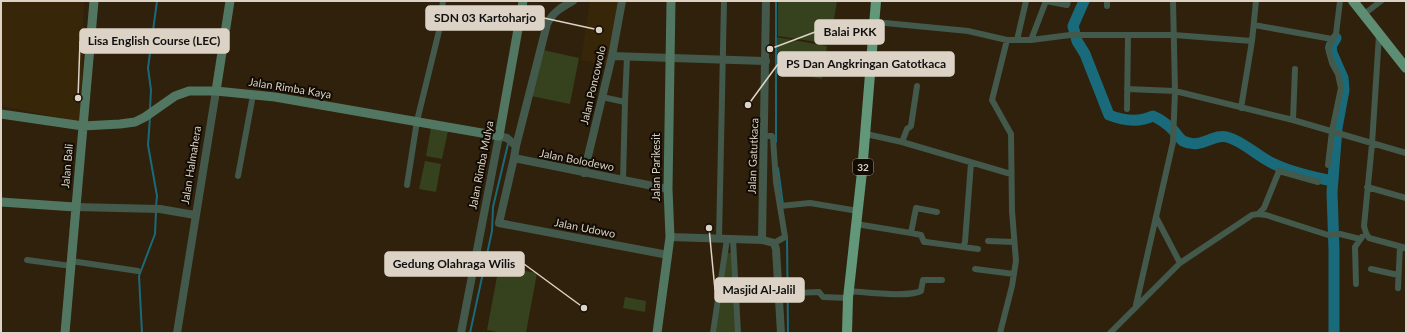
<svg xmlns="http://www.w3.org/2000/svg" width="1407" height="334" font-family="Lato,sans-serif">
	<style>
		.built { fill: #382608 }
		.green { fill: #36411d }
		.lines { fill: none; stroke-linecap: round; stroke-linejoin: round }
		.stream { stroke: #196b7c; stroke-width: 2 }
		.river { stroke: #196b7c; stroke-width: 11 }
		.minor { stroke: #42594b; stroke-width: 6 }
		.tertiary { stroke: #42594b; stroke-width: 8 }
		.secondary { stroke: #517661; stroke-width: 9 }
		.primary { stroke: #5d8d72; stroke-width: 10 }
		.trunk { stroke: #62977a; stroke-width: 10 }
		.labels { text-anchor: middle; stroke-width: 4; stroke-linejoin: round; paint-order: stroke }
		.shield { fill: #120c04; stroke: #9f978c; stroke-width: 1 }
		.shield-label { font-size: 10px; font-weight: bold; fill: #dcd3c6 }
		.street-label { font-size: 11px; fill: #dcd3c6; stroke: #120c04 }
		.leader { fill: none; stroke: #dcd3c6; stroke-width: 1.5 }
		.callout-dot { fill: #dcd3c6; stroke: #120c04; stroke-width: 1.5 }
		.callout { fill: #dcd3c6; stroke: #dcd3c6; stroke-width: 1.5 }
		.callout-label { font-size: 12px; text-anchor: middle; font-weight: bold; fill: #111 }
	</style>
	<rect width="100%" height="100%" fill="#2f210b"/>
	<path class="built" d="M1,1H84L81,122L1,106Z
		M590,1H620L606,65L581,60Z"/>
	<path class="green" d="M778,1H837L830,44L778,36Z
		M776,37L827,46L822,79L801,75L803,58L776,53Z
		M543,50L579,58L570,104L531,96Z
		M431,128L448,131L442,159L426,156Z
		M425,161L441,164L436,192L419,189Z
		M727,253H732L736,333H716Z
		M499,266L537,273L526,333H502L487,330Z
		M625,297L646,301L645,312L623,308Z"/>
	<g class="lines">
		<path class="stream" d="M776,1V142
			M150,109L151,90L148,68L157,1
			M150,117L148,145L157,196L156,206
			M778,168L783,205
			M787,237L788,333
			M142,333L139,276L155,234L156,211
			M470,333L492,231L493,207L508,144"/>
		<path class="river" d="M1084,1L1073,26L1077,41L1085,54L1109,115C1124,121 1138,123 1153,116C1160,119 1167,124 1173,130C1176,133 1179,138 1183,141C1201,150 1213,133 1227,137C1243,141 1257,156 1272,163C1290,172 1312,177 1333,181
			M1334,333V250L1332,192L1337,128L1344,90L1343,78L1332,53L1331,46L1336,38"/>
		<path class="minor" d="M1107,6V1
			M1363,15L1381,1
			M875,22L968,31L1007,40H1031L1070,35H1174L1252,41L1256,1
			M1254,25L1332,39
			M1379,35L1372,144L1364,226L1366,233L1369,238L1406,248
			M1017,40L1026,1
			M1031,40L1046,1L1067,5L1068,1
			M1127,89L1175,91L1293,120L1406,153
			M602,97L625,102L623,181
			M625,102L627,57
			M1241,108L1252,41
			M1127,109L1128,35
			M1293,120L1295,69
			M866,134L902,142L1011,174
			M764,136H772L773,138L776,182L785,237L774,243
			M902,142L907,129L911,126L917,86
			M1328,165L1332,131L1341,88L1338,74L1332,63L1328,48L1336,34L1340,1
			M238,176L253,95
			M407,185L417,121L439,31L443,1
			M1367,187L1406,198
			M780,206L810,203L858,211
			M1258,214L1264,208L1279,171L1318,182
			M1156,217L1180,263
			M856,224L911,233L916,208L937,212
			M911,233L921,235L924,242H926L963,247L965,242L971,163
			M719,239L724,1
			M733,239L738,333
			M988,241L1014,242
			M963,247L978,249
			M27,260L71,266
			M71,261L138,271
			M975,269L1014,274
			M1371,269L1398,275
			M1356,284L1355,247L1362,237
			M1398,288L1400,247
			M779,291L795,293L819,292L823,297L848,298
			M849,291C865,292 908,298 921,291L923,280H942
			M1136,305L1173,142L1175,91L1173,1
			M713,333L727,239
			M1000,333L1012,286L1016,261L1012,211L1011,134L992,100L1007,40
			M1110,333L1180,263L1252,215L1258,214L1266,215L1328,235L1340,234L1360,239"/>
		<path class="tertiary" d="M612,56L766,61
			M516,146L547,24C553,12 562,7 573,1
			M514,158L499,223L668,255
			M584,173L612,56L622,1
			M75,207L160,209L195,215
			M670,237L762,240L774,243L776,249L781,333
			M762,240L766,1
			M177,333L216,91
			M461,333L499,136L507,138L516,146L514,158L668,189"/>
		<path class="secondary" d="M216,91L230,1
			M1,114L83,126L120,124L135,122L145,117L175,96L189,91H216L275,97L499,136L523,1
			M1,202L75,207
			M65,333L94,1
			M657,333L670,237L668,189L671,1"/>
		<path class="primary" d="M1353,1L1406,68"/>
		<path class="trunk" d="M847,333L848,298L862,172L876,1"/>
	</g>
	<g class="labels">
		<rect class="shield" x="853" y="159" width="20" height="16" rx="3"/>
		<g class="shield-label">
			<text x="863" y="171">32</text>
		</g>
		<g class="street-label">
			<text transform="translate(593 85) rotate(-77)" y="4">Jalan Poncowolo</text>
			<text transform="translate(290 88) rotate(9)" y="4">Jalan Rimba Kaya</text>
			<text transform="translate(753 156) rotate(-88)" y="4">Jalan Gatutkaca</text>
			<text transform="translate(577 160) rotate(11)" y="4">Jalan Bolodewo</text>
			<text transform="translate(191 165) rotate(-81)" y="4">Jalan Halmahera</text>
			<text transform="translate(481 165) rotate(-79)" y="4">Jalan Rimba Mulya</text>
			<text transform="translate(67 166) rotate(-85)" y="4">Jalan Bali</text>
			<text transform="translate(656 167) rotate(-90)" y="4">Jalan Parikesit</text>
			<text transform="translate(585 228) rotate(11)" y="4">Jalan Udowo</text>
		</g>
	</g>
	<path class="leader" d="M599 30L544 18M770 49L815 32M78 98L80 41M748 105L778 64M584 308L524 264M709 228L715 290"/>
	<g class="callout-dot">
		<circle cx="599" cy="30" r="4"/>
		<circle cx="770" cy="49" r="4"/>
		<circle cx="78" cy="98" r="4"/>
		<circle cx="748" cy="105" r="4"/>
		<circle cx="584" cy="308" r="4"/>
		<circle cx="709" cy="228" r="4"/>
	</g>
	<g class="callout">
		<rect x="426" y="6" width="118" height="24" rx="4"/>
		<rect x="815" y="20" width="69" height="24" rx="4"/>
		<rect x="80" y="29" width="149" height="24" rx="4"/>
		<rect x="778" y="52" width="176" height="24" rx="4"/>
		<rect x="385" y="252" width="139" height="24" rx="4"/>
		<rect x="715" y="278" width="89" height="24" rx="4"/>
	</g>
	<g class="callout-label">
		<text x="485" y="22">SDN 03 Kartoharjo</text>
		<text x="850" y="36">Balai PKK</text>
		<text x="154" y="45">Lisa English Course (LEC)</text>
		<text x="866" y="68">PS Dan Angkringan Gatotkaca</text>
		<text x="454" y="268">Gedung Olahraga Wilis</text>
		<text x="759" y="294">Masjid Al-Jalil</text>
	</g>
	<rect width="1407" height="334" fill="none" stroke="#dcd3c6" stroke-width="4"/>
</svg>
